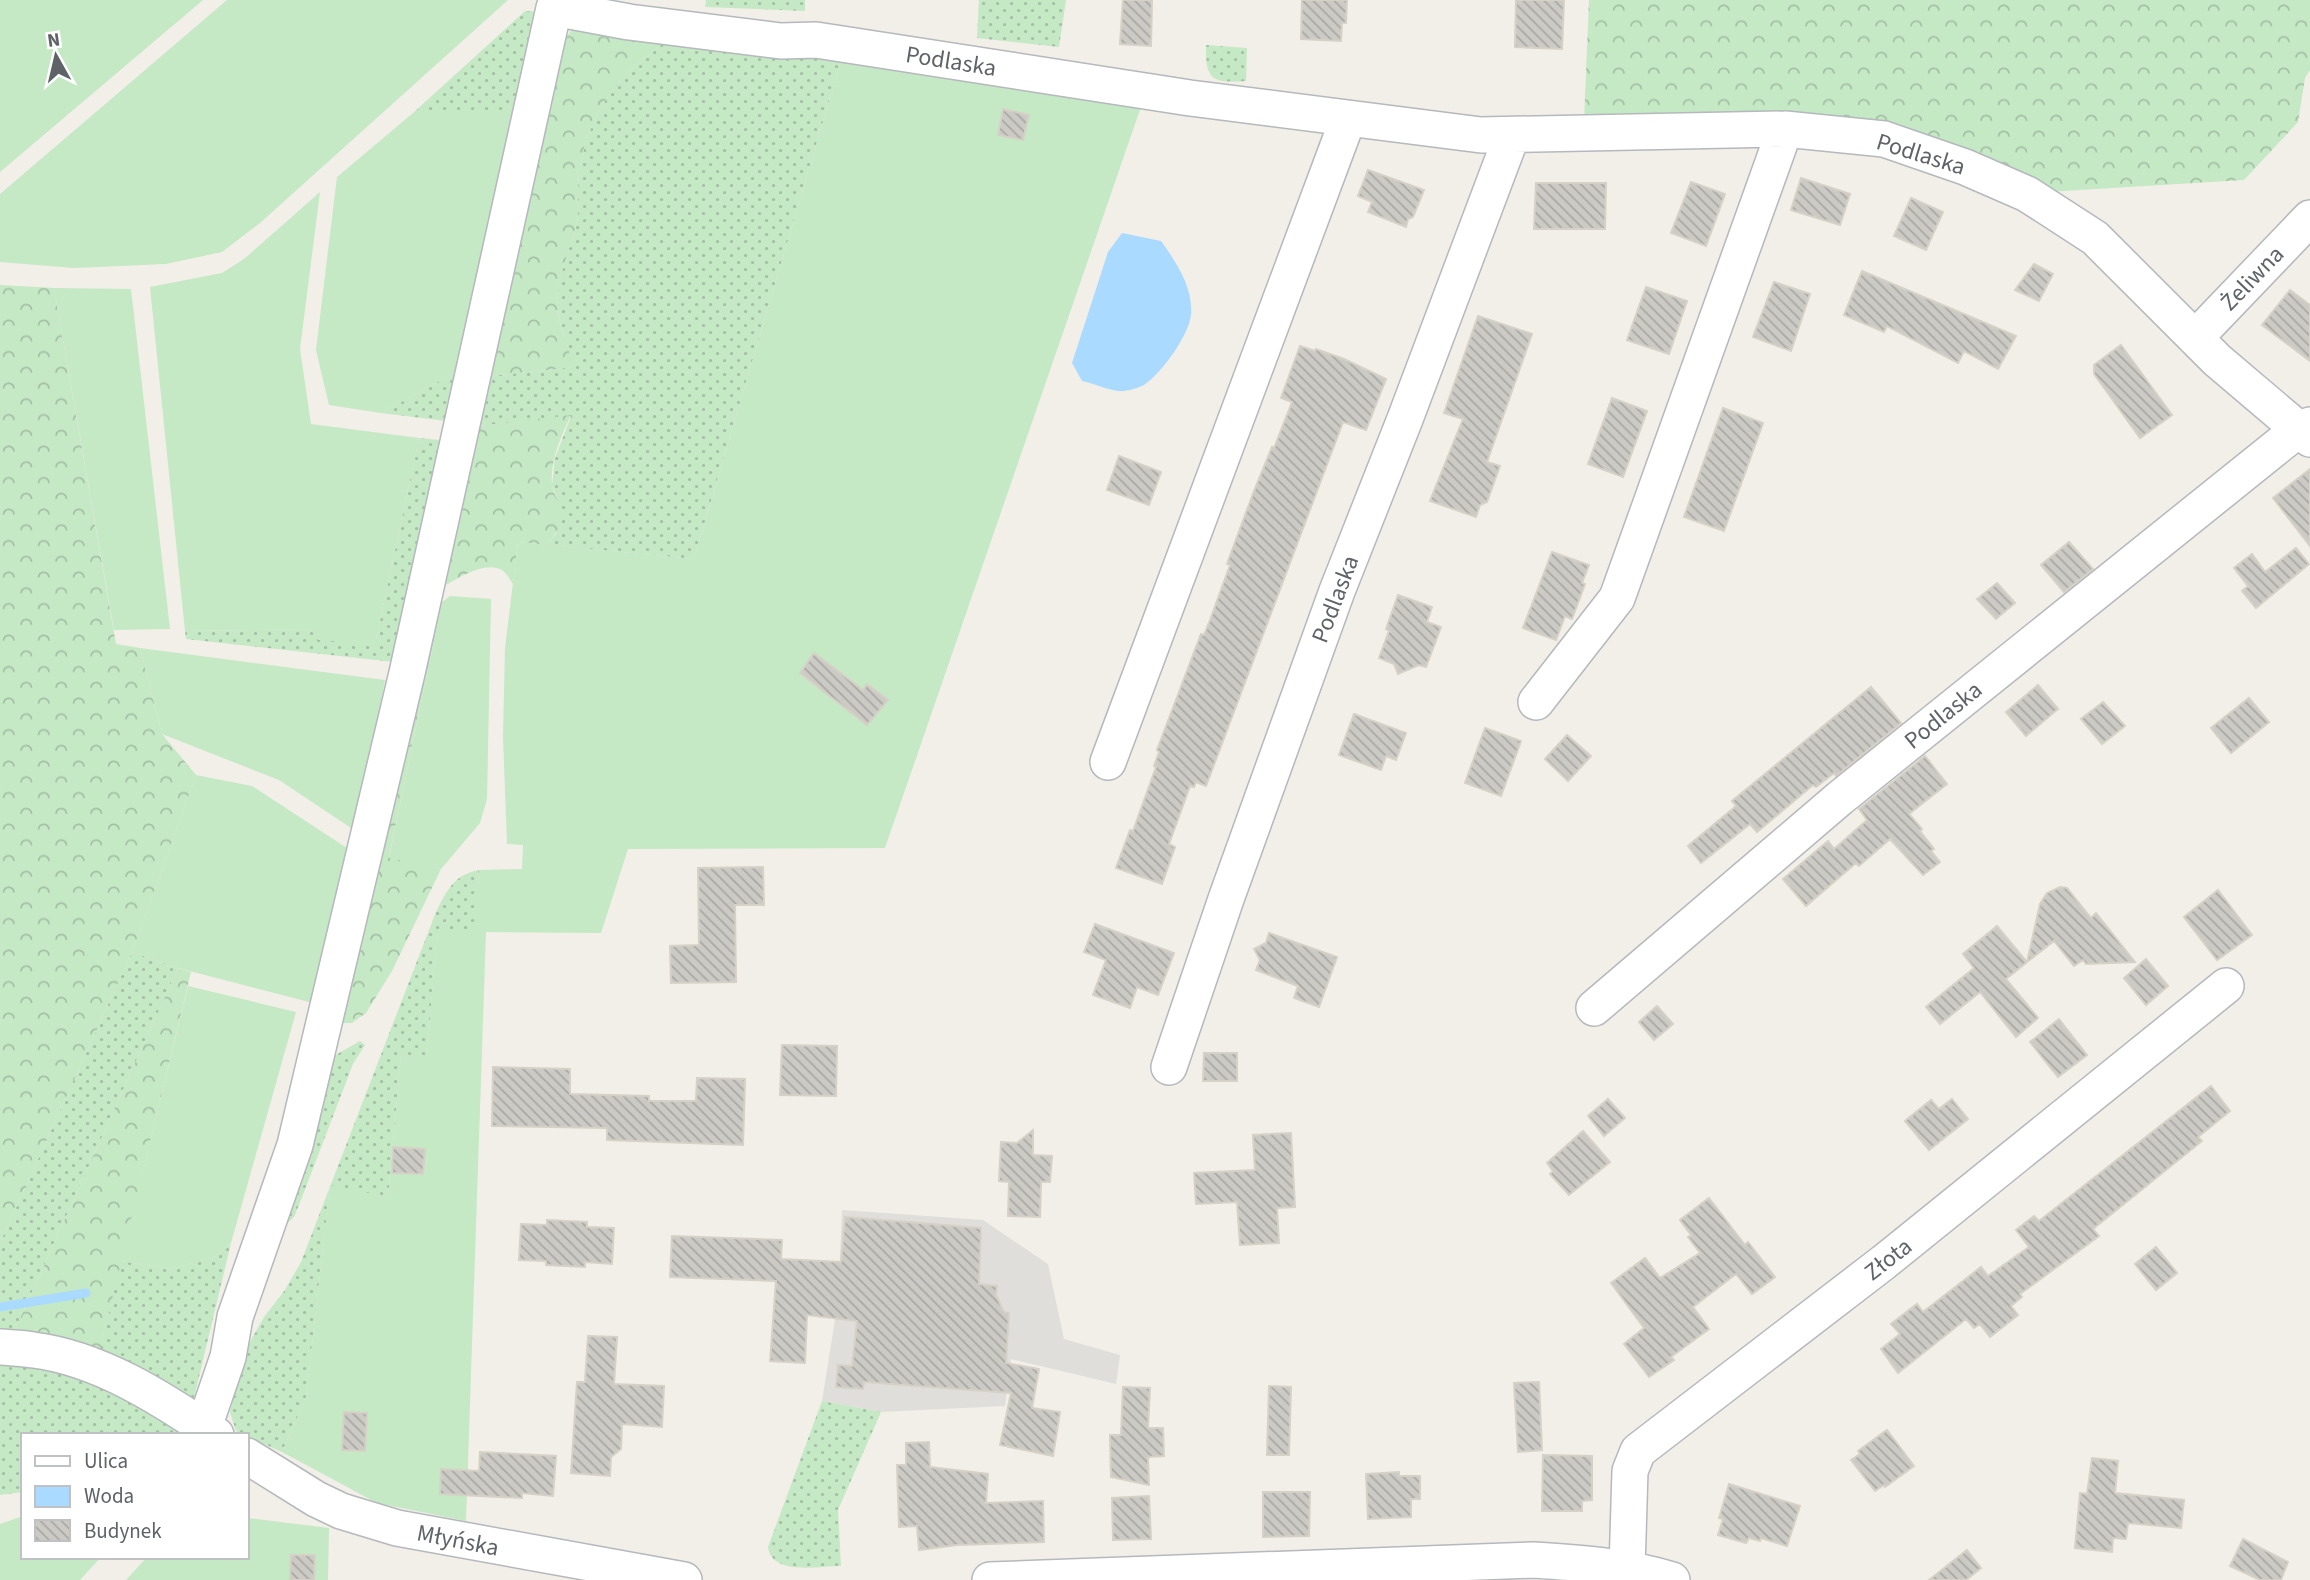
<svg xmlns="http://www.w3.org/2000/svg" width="2310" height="1580" font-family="'Source Sans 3',sans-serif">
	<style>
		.industrial { fill: #e0deda }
		.grass { fill: url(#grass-dots) }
		.forest { fill: url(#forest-crowns) }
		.garden { fill: #c5e8c5 }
		.water { fill: #aadaff }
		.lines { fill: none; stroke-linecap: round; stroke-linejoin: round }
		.stream { stroke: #aadaff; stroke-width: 9 }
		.building { fill: url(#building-back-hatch); stroke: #d6d1c6; stroke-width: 2 }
		.minor-casing { stroke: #b5b8bc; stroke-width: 38 }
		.minor { stroke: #fff; stroke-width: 35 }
		.labels { text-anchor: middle; stroke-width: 6; stroke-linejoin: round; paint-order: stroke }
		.street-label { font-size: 24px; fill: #5f6368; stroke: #fff }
	</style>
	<defs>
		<pattern id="grass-dots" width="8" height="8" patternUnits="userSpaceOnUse" patternTransform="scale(1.75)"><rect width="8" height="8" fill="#c5e8c5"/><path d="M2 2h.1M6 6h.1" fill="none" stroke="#a3c0a4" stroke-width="1.8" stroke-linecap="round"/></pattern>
		<pattern id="forest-crowns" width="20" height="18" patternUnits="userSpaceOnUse" patternTransform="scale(1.75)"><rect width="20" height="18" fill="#c5e8c5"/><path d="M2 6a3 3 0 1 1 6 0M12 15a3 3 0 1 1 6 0" fill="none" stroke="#a3c0a4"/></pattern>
		<pattern id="building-back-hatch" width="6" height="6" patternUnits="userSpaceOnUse" patternTransform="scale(1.75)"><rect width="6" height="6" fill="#cccac5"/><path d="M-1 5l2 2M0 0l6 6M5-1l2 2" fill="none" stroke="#a9a8a4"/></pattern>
	</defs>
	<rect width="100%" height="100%" fill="#f1efe8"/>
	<path class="industrial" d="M842,1210L983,1220L1048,1264L1064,1339L1120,1355L1116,1384L1011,1359L1005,1406L881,1412L822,1401L838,1301Z"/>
	<path class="grass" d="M706,0H805V11L705,7Z
		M979,0H1066L1059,47L977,38Z
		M525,11L547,12L521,113H413Z
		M665,42L842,57L694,559L547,545L556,534L561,510L552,485L555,458L571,416L479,426L490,376L574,367C566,344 554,313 558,288C562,265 572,244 577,221C580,203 576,185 580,167C590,110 619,75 665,42Z
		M1206,45L1247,48L1246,81C1213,83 1205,81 1206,45Z
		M469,365L455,422L381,413Z
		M419,438L450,441L403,663L186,639L185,631L318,629V639L375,644Z
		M479,870L477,932H437L427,1058L401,1055L388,1197L330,1186L306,1398L282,1452L236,1431L230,1412L240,1370L241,1358L264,1317L285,1290L301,1262L436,912C446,892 454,874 479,870Z
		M132,952L178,968L14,1332H0V1243Z
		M360,1041L365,1045L353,1064L299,1205L294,1217L280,1230L332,1057Z
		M231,1243L192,1406L99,1354L121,1261L170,1269L214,1257Z
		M12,1362L89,1380L180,1426L184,1435H23V1492L0,1495V1363Z
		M822,1401L881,1412L838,1510L841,1566C818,1566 772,1576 768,1547Z"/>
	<path class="forest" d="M1589,0H2310V70L2305,78L2298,122L2244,180L2047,192L1974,157L1584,121Z
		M575,26L665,42C619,75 590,110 580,167C576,185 580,203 577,221C572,244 562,265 558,289C554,314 566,344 575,367L490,376L561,52L567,36Z
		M0,285L54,288L116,644L140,648L162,734L196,775L132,952L0,1243Z
		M571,415C561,436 550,461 552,484C553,494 559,501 561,510C564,523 555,535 547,545L518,542L513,584C509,579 507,573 502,570C485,560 457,579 442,587L479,426Z
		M442,602L389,857L441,869L392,971L366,1013L352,1023H338L435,606Z
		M178,968L191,972L99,1354L14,1332Z"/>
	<path class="garden" d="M0,0H203L0,172Z
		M227,0H508L260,223L222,252L166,264L74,268L0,262V194Z
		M842,57L1143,101L885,848L628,849L601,933L486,932L466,1521L377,1503L282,1452L306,1398L330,1185L388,1197L401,1054L427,1057L437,931L476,932L479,870L522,869L523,845L507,844L503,736L505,648L518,542L694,559Z
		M413,113H521L469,365L381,413L329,405L316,350L337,177Z
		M320,192L300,349L311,424L419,438L375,644L318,640V629L185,631L150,287L222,273L244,259Z
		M54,288L131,289L170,629L114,630Z
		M450,596L491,599L487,799L480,823L441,869L389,858L442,602Z
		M140,648L385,680L357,832L279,780L162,734Z
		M196,775L252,786L353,852L317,1004L178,968L132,952Z
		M188,986L296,1012L231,1243L214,1257L170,1269L121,1261Z
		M23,1516V1557H101L80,1580H0V1524Z
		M247,1518L329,1528L328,1580H126L147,1557H247Z"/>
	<path class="water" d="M1122,233L1161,241C1176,262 1193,287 1191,314C1190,334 1161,374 1144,385C1139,388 1125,392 1118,391C1109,390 1092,383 1082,381L1072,363L1108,252Z"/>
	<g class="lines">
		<path class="stream" d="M0,1307L86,1293"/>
	</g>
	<path class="building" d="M1123,0H1152L1151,46L1120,44Z
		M1302,0H1347L1346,23H1342L1341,41L1301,39Z
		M1516,0H1564L1562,49L1515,47Z
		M1003,109L1029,115L1023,140L998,135Z
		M1368,170L1424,190L1413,217L1408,219L1406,227L1368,212L1372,202L1358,196Z
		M1801,178L1850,194L1840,225L1791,210Z
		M1691,182L1725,194L1706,246L1671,233Z
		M1536,183H1606L1605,229H1534Z
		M1911,198L1943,212L1926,250L1894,236Z
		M2034,264L2053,274L2039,301L2015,290Z
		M1862,271L2016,336L1998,369L1964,351L1958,363L1887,326L1884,332L1844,315Z
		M1774,282L1810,294L1791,351L1753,337Z
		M1646,287L1687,301L1669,354L1627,340Z
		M2290,290L2310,305V361L2262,325Z
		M1478,316L1532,334L1487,462L1500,466L1487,502L1480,505L1476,517L1430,501L1463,419L1444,413Z
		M2121,345L2172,415L2140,438L2094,374V365Z
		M1300,346L1315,351L1316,349L1344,359L1386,379L1366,430L1343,422L1206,786L1196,782L1194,787L1190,786L1169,844L1175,847L1162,884L1116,868L1130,830L1133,831L1156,767L1154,766L1159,752L1157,750L1201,634L1204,635L1210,620L1230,565L1227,564L1254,491L1272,447L1274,448L1292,402L1281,398Z
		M1612,398L1647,411L1623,477L1588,464Z
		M1723,408L1763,423L1724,531L1684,517Z
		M1119,456L1161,472L1149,505L1107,490Z
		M2310,469V546L2273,498Z
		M2069,542L2093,569L2064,592L2041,565Z
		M2296,548L2309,564L2256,608L2242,591L2248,586L2234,568L2252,554L2265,572Z
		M1552,552L1589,565L1582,583L1585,584L1572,619L1565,616L1556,640L1523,628Z
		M1997,583L2015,603L1996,619L1977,599Z
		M1398,595L1432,607L1427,622L1441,627L1426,667L1419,665L1398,674L1394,664L1379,658L1389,631L1386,629Z
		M814,653L863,690L867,684L888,700L867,725L800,673Z
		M2038,685L2058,709L2026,736L2006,712Z
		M1871,687L1901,723L1836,776L1834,773L1816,787L1813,785L1757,832L1750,824L1701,863L1688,846L1736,806L1732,801Z
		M2249,698L2269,722L2231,753L2211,728Z
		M2103,702L2125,726L2102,744L2081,719Z
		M1354,714L1406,733L1396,760L1386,756L1381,770L1339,755Z
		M1485,728L1521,741L1501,796L1465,783Z
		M1567,735L1591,756L1568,781L1545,759Z
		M1925,756L1947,784L1909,814L1922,829L1920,831L1934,849L1931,851L1940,862L1923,875L1890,839L1859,866L1856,863L1806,906L1783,879L1828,841L1834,849L1867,820L1859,809Z
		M763,867L764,905H735L736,982L671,983L670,946L699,945L698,868Z
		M2060,887L2067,888L2091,918L2096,913L2135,962L2086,964L2083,960L2074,966L2054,941L2027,962L2040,904L2047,893Z
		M2218,890L2252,935L2217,960L2184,917Z
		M1095,924L1174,953L1158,995L1137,987L1130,1008L1093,995L1106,960L1084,952Z
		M1997,926L2027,962L2006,979L2038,1018L2016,1037L1980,992L1940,1024L1926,1007L1974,968L1963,954Z
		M1269,933L1337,957L1319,1007L1294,998L1298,986L1256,970L1260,960L1254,949L1266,943Z
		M2146,959L2168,986L2146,1005L2124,978Z
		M1657,1006L1673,1024L1654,1040L1639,1022Z
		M2059,1019L2087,1055L2058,1077L2030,1042Z
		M782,1045L837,1046L836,1096L780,1095Z
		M1204,1053H1237V1081H1203Z
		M493,1067L570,1069V1094L649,1096V1101H696L697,1078L745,1079L743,1145L607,1140V1128L492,1126Z
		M2211,1086L2230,1111L2198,1137L2202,1141L2093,1229L2099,1236L2020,1294L2022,1297L2011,1306L2018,1315L1990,1337L1980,1324L1974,1328L1966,1319L1898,1373L1881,1349L1900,1334L1891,1324L1917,1304L1923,1312L1981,1267L1988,1276L2029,1247L2016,1230L2034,1216L2039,1221Z
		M1608,1099L1625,1118L1604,1136L1588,1116Z
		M1952,1099L1968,1119L1929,1150L1905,1121L1931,1100L1939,1109Z
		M1033,1130V1155L1052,1156L1050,1182H1041L1040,1217L1008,1216L1009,1182L999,1181L1001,1142L1017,1143Z
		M1583,1131L1610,1162L1569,1195L1550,1174L1553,1171L1547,1163Z
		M1291,1133L1295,1207L1277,1208L1279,1243L1240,1245L1237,1202L1196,1204L1194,1173L1255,1170L1253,1135Z
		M393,1147L425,1149L423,1174L392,1173Z
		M1709,1198L1745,1245L1748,1242L1775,1277L1752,1294L1736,1274L1693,1307L1709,1329L1671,1357L1674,1360L1649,1377L1624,1344L1644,1328L1611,1283L1645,1258L1660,1278L1700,1253L1688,1237L1691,1235L1680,1220Z
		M845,1217L981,1228L979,1284L997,1286L996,1295L1004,1312L1009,1313L1006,1363L1039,1369L1032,1408L1060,1412L1053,1456L1000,1445L1011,1393L864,1382L863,1389L836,1387L838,1365L852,1366L857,1321L807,1315L805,1363L770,1361L776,1281L670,1277L672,1236L782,1240L781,1259L841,1262Z
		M547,1220L587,1222V1227L614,1228L612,1264L585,1262V1267L546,1265V1261L519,1260L521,1224L547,1225Z
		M2156,1247L2177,1273L2156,1290L2135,1264Z
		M588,1336L617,1337L614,1384L664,1386L662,1427L622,1424L621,1449L611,1457L610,1476L571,1473L577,1382H585Z
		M1539,1382L1542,1450L1518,1452L1514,1383Z
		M1269,1386L1291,1387L1289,1455H1267Z
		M1123,1387L1150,1388L1148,1428H1163L1164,1456L1148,1457L1149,1485L1111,1477L1110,1435H1121Z
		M344,1412L367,1413L365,1451L342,1450Z
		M1887,1430L1914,1466L1885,1487L1884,1485L1875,1491L1851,1460L1860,1454L1858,1451Z
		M929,1442L930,1467L988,1474L986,1503L1043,1501L1044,1542L957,1545L919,1550L917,1526L899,1527L897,1465H906V1443Z
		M480,1452L556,1456L553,1496L522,1493V1498L440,1494L441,1469L479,1471Z
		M1543,1455L1592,1456V1500L1582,1501V1511H1542Z
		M2092,1458L2118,1461L2115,1493L2184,1500L2181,1528L2128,1523L2126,1539L2113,1538L2112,1552L2075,1548L2080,1493L2087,1494Z
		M1399,1472V1476H1420V1499H1411V1517L1368,1519L1366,1474Z
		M1729,1484L1800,1506L1787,1546L1761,1538L1760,1541L1749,1538L1746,1543L1718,1535L1723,1519L1719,1518Z
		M1263,1492H1310L1309,1536L1263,1537Z
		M1149,1496L1151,1539L1113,1540L1112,1498Z
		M2243,1539L2288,1562L2281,1580H2260L2230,1566Z
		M1967,1550L1981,1568L1966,1580H1929Z
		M291,1555H315L314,1580H290Z"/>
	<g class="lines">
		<g class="minor-casing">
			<path id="minor" d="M2195,338L2310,218
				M1536,702L1617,598L1785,129
				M1108,762L1348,119
				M1594,1008L1840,798L2299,429L2310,425
				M1169,1067L1226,899L1337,591L1405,419L1512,135
				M0,1347C11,1348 22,1348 33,1350C99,1358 161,1398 216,1435
				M204,1427L228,1357L235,1317L295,1145L407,673L554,8L629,22L781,41L816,40L1190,98L1481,135L1785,129L1884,139L1965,167L2027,194L2095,238L2217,360L2310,439
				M247,1456L316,1499L341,1511L397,1528L684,1580
				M1627,1569L1630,1471L1638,1451L1884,1262L2226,986
				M990,1580L1534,1560C1581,1563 1627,1566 1672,1580"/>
		</g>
		<use href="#minor" class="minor"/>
	</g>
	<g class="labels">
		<g class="street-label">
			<text transform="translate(951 61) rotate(9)" y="8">Podlaska</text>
			<text transform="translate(1921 154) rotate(17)" y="8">Podlaska</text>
			<text transform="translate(2252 278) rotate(-46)" y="8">Żeliwna</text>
			<text transform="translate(1335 599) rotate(-69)" y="8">Podlaska</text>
			<text transform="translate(1943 715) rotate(-39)" y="8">Podlaska</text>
			<text transform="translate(1888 1259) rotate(-38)" y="8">Złota</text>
			<text transform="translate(458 1540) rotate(11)" y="8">Młyńska</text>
		</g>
	</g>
	<rect x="21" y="1433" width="228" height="126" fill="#ffffff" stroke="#bfc1c3" stroke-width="2"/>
	<rect x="35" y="1456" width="35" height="10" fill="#ffffff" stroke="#bfc1c3" stroke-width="2"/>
	<text x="84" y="1468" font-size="21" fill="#5f6368">Ulica</text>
	<rect x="35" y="1486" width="35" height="21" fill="#aadaff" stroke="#bfc1c3" stroke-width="2"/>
	<text x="84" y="1503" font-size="21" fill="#5f6368">Woda</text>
	<rect x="35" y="1520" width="35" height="21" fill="url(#building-back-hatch)" stroke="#bfc1c3" stroke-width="2"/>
	<text x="84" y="1538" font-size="21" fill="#5f6368">Budynek</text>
	<g transform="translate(56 56) rotate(352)" stroke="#ffffff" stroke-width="5" paint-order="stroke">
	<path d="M0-5L12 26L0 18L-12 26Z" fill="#5f6368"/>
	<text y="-10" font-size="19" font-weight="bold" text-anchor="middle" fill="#5f6368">N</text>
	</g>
</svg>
